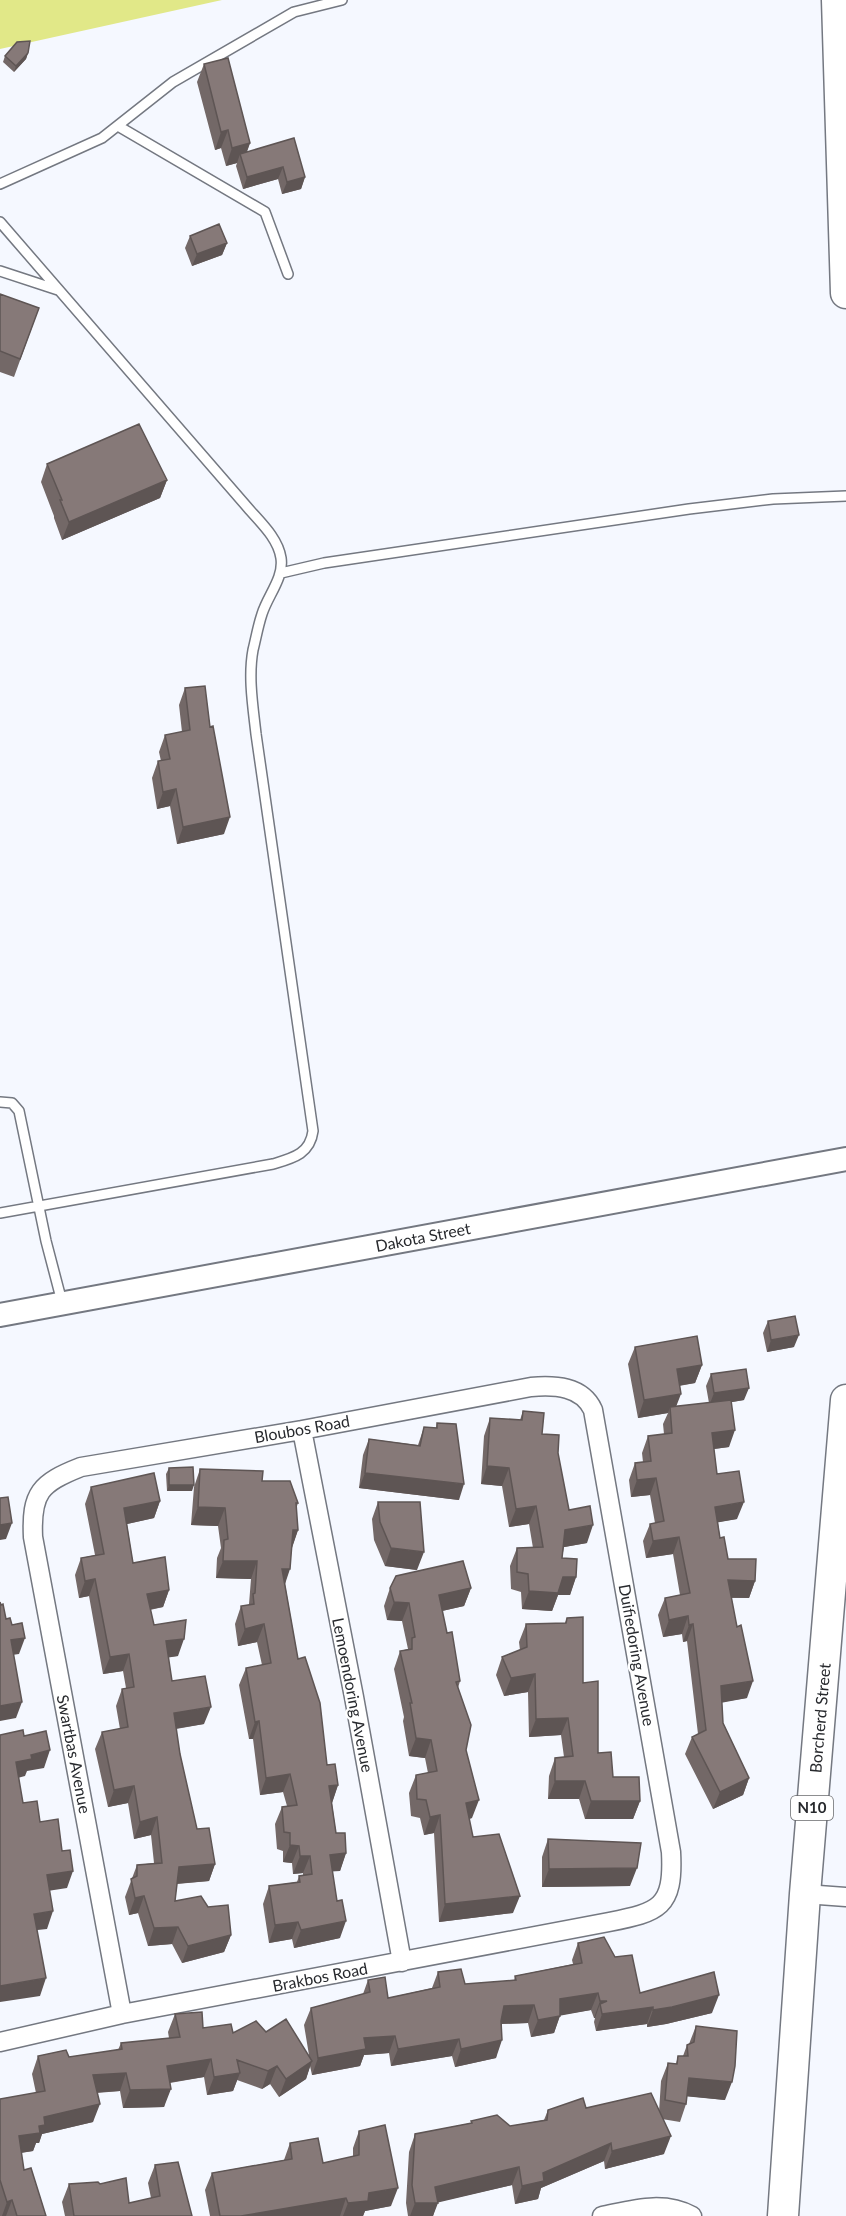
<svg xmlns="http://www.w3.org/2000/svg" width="846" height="2216" font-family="Lato,sans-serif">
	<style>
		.green { fill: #e1e888 }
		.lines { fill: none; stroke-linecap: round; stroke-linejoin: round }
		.service-casing { stroke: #747881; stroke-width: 12 }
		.minor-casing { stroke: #747881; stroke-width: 21 }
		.tertiary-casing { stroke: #747881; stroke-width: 26 }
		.trunk-casing { stroke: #747881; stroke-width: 33 }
		.service { stroke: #fff; stroke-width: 9 }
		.minor { stroke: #fff; stroke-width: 18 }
		.tertiary { stroke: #fff; stroke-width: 22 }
		.trunk { stroke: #fff; stroke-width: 30 }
		.wall { fill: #736867 }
		.shaded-wall { fill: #5e5554 }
		.building { fill: #867978; stroke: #5e5554; stroke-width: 1.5 }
		.labels { text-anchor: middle; stroke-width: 4.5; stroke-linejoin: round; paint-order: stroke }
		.shield { fill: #fff; stroke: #68696c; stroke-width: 1.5 }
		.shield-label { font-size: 15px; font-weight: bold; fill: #27292d }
		.street-label { font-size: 16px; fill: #27292d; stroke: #fff }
	</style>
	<rect width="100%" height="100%" fill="#f5f8ff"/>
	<path class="green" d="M0,0H222L0,49Z"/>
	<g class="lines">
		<g class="service-casing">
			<path id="service" d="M118,126L265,212L288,274
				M0,184L102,138L173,82L294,12L342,0
				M0,222L248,508C260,522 278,538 281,558C284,578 268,595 262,614C258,626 256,638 253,650C248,677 253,707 256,734L313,1131C310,1154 293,1158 273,1164L0,1213
				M0,271L58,290
				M281,573L324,563L689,509L773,499L846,496
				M0,1102L12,1103L19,1111L46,1241L62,1302"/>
		</g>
		<g class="minor-casing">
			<path id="minor" d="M302,1430L354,1697L402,1962
				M805,1894L846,1897
				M0,2042L122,2014L609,1922C659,1912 674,1908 671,1852L593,1410C582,1386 555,1385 531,1387L302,1430L81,1467C40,1483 31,1493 33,1537L122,2014
				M602,2216C632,2210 663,2200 692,2216"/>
		</g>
		<g class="tertiary-casing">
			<path id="tertiary" d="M0,1315L846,1159"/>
		</g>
		<g class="trunk-casing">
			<path id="trunk" d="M837,0L846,293
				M783,2216L805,1894L846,1400"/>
		</g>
		<use href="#service" class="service"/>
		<use href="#minor" class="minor"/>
		<use href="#tertiary" class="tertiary"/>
		<use href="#trunk" class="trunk"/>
	</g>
	<path class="wall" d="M28,53L26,59L14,72L3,62L5,56Z
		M204,64L250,143L247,152L305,177L301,189L282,194L278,179L243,189L236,166L237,163L226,166L221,148L215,150L197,82Z
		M190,236L227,243L222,255L192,266L185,248Z
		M0,294L39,308L14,377L0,372Z
		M47,464L167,480L160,498L62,540L54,518V516L41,482Z
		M185,688L224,834L177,844L170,806L157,809L152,778L158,761H161L159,752L165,735L182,732L179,705Z
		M768,1321L794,1347L767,1352L763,1333Z
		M635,1347L702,1365L695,1383L679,1386L676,1406L709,1403L706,1386L711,1374L744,1400L732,1402L729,1447L714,1449L717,1474L737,1519L718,1522L720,1538L728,1559L755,1581L749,1598H731L747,1698L722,1702L723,1723L749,1778L743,1795L713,1809L685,1754L692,1737L698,1734L687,1641L683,1642L682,1634L663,1637L658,1615L665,1598L680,1595L673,1554L646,1558L643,1541L650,1524L655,1523L650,1495L631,1497L629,1480L635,1463L643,1462L642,1453L648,1436L664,1434L663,1424L668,1413L638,1418L628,1364Z
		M523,1411L558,1453L569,1510L587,1543L564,1547L562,1558L576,1577L570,1595H558L552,1611L522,1609L521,1592L511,1589L510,1566L517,1548H533L529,1524L509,1527L502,1486L481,1484L484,1436L490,1418L520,1420Z
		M437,1423L459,1500L359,1488L363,1455L369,1439L418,1445L424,1427L436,1428Z
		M169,1468L192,1491H167L166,1474Z
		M200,1469L262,1481L298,1503L296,1509L298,1530L292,1547L285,1584L298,1659L327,1765L338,1785L332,1803L336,1833L346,1853L340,1871H332L340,1938L294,1948L292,1939L269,1943L263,1904L269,1886L297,1882L299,1876L303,1875V1873L293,1874L292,1863L283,1862V1851L277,1849L275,1824L282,1807L287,1806L283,1792L260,1795L253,1739H249L239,1685L246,1668L262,1665L257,1642L238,1646L235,1624L241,1606L249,1605V1604L251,1579L216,1578L217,1558L221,1548L218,1526L191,1525L194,1487Z
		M91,1487L160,1501L154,1518L127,1524L133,1563L169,1590L163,1607L150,1610L154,1625L178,1656L168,1657L172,1681L204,1724L176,1729L180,1754L197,1829L215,1864L209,1881L177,1884L175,1901L208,1907L231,1935L224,1952L182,1963L172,1944L148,1946L138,1913L129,1915L125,1897L137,1865L154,1863L151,1835L134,1839L128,1803L108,1807L95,1749L102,1732L120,1729L116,1706L122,1689L126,1688L123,1671L103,1674L89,1596L79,1598L75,1575L81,1558L95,1555L85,1504Z
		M378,1502L417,1570L385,1566L374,1540L372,1519Z
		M390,1588H471L464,1606L442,1611L447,1633L460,1681L458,1688L466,1750L472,1818L469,1819L473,1837L513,1913L439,1922L434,1833L424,1835L420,1818L411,1816L409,1793L416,1775L428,1773L425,1758L409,1756L403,1721L404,1717L394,1669L400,1651L408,1649L402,1621L387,1620L384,1606Z
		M567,1618L583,1683L598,1753L613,1777L640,1801L633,1819H585L579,1799H548L549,1776L555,1758L564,1757L561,1735L529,1737L528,1692L504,1696L496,1675L502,1657L520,1650L519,1642L526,1624L565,1623Z
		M548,1839L630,1886L542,1887V1857Z
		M578,1943L615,1957L640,1993L712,2013L666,2024L647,2027V2024L596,2031L594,2022L595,2018H594L591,2010L560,2015L554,2033L531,2037L528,2023L502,2024L496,2058L455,2067L452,2056L391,2066L389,2053L364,2055L360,2066L312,2075L310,2066L306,2079L279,2097L270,2084L262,2089L237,2080L233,2091L207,2095L204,2077L170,2083L164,2107L123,2108L120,2091L97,2093L93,2122L42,2134L39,2143H36L33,2151L21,2153L24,2170L46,2216H0V2099L36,2093L32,2074L38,2056L69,2057L118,2050L121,2043L169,2038L168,2032L175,2014L203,2028L233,2033L266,2032L309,2055L304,2025L311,2008L363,1994L368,1980L388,1998L432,1988L438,1972L465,1984L514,1981L515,1976L573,1964L572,1960Z
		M696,2026L725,2100L687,2096L686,2104L680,2122L662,2119L664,2154L605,2169L604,2161L541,2188L538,2199L515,2204L512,2185L437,2202L433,2216H408L406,2203L409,2152L415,2134L471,2123V2121L510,2126L544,2120L548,2110L586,2108L659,2112L661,2081L668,2063L676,2064L678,2056H683L687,2045L689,2044Z
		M359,2131L391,2206L365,2211L363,2216H210L205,2190L212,2173L284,2160L290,2143L323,2163L353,2157V2148Z
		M155,2165L192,2216H65L62,2202L69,2184H100L129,2203L151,2198L148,2183Z"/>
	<path class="shaded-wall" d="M28,53L26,59L14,72L16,66Z
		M228,130L221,148L215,150L221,132Z
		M250,143L243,161L240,154L237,163L226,166L232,148Z
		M283,167L278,179L243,189L247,177Z
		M305,177L301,189L282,194L287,182Z
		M227,243L222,255L192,266L197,254Z
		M167,480L160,498L62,540L69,522Z
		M176,789L170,806L157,809L163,792Z
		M230,817L224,834L177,844L183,827Z
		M799,1335L794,1347L767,1352L771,1340Z
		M702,1365L695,1383L670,1387L677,1369Z
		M749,1388L744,1400L709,1406L714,1393Z
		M681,1394L674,1412L670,1407L668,1413L638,1418L644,1400Z
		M735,1430L729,1447L706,1450L712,1433Z
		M487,1466L509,1468L502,1486L481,1484Z
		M365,1473L464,1484L459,1500L359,1488Z
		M656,1478L650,1495L631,1497L637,1480Z
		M169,1485H194L192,1491H167Z
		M160,1501L154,1518L118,1526L124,1508Z
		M744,1502L737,1519L709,1524L715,1507Z
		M536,1506L529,1524L509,1527L516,1509Z
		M198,1507L225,1508L218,1526L191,1525Z
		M12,1523L6,1539L0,1540V1525Z
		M593,1525L587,1543L559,1548L565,1530Z
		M293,1530H298L292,1548Z
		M679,1537L673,1554L646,1558L653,1541Z
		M391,1548L424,1552L417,1570L385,1566Z
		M223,1561H257L251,1579L216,1578Z
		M282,1569H290L284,1587Z
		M563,1577H576L570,1595H558L552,1611L522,1609L529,1591Z
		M95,1579L89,1596L79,1598L85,1581Z
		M728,1580L755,1581L749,1598L721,1597Z
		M471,1588L464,1606L433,1613L439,1595Z
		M169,1590L163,1607L141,1611L147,1594Z
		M394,1602L409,1603L402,1621L387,1620Z
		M688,1616L682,1634L663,1637L669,1620Z
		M264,1624L257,1642L238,1646L245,1629Z
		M693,1624L687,1641L683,1642L689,1625Z
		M25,1638L19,1654L5,1656L11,1640Z
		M184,1639L178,1656L159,1659L166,1641Z
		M129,1654L123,1671L103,1674L110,1657Z
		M535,1674L528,1692L504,1696L511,1678Z
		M753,1681L747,1698L715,1704L721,1686Z
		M22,1702L16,1718L0,1721V1706Z
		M211,1707L204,1724L167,1730L174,1713Z
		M568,1718L561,1735L529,1737L536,1719Z
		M259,1721L253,1739H249L255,1722Z
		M416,1738L431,1740L425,1758L409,1756Z
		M50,1750L44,1768L27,1771L25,1776L10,1780L16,1762L31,1755Z
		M290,1774L283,1792L260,1795L266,1778Z
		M749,1778L743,1795L713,1809L720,1792Z
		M555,1781H585L579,1799H548Z
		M338,1785L332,1803L329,1786Z
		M134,1786L128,1803L108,1807L114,1790Z
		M479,1800L472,1818L460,1821L466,1803Z
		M591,1801H640L633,1819H585Z
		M440,1815L434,1833L424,1835L430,1817Z
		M157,1817L151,1835L134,1839L140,1822Z
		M290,1845L299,1846L292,1863L283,1862Z
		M346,1853L340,1871L323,1872L330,1855Z
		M300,1856H310L303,1873L293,1874Z
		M215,1864L209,1881L173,1884L179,1867Z
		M637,1868L630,1886L542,1887L549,1869Z
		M73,1871L67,1888L41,1892L47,1875Z
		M144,1896L138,1913L129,1915L135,1898Z
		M520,1896L513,1913L439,1922L445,1904Z
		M53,1911L47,1929L28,1931L34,1914Z
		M346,1921L340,1938L294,1948L301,1930Z
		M298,1922L292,1939L269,1943L275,1925Z
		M178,1927L172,1944L148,1946L154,1928Z
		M231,1935L224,1952L182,1963L188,1946Z
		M46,1978L40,1996L0,2002V1986Z
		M598,1993L591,2010L553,2017L560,1999Z
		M719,1995L712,2013L666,2024L647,2027L653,2010Z
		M600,2001H607L600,2004L595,2018H594Z
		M534,2005L528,2023L497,2024L504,2006Z
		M653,2007L647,2024L596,2031L602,2014Z
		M560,2016L554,2033L531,2037L538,2020Z
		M395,2036L389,2053L364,2055L360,2066L312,2075L318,2058L364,2038Z
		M459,2039L452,2056L391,2066L398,2049Z
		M502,2040L496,2058L455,2067L461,2049Z
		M211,2059L204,2077L160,2084L167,2066Z
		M312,2061L306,2079L279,2097L286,2079Z
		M277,2066L270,2084L262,2089L268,2071Z
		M126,2073L120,2091L87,2093L93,2075Z
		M240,2073L233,2091L207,2095L214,2077Z
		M689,2078L732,2082L725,2100L683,2096Z
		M171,2089L164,2107L123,2108L130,2090Z
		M100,2104L93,2122L42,2134L39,2143H36L33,2151L12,2154L19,2136L39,2126L44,2117Z
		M671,2136L664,2154L605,2169L612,2151Z
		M611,2143L604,2161L541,2188L538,2199L515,2204L522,2186L543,2173Z
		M519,2167L512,2185L436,2203H438L433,2216H410L415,2203L435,2187Z
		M398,2188L391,2206L365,2211L363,2216H343L348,2203L369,2193Z
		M346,2198L340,2216H241Z
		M12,2200L6,2216H2L7,2202Z"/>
	<path class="building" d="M30,41L28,53L16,66L5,56L17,42Z
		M228,58L250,143L232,148L228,130L221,132L204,64Z
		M294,138L305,177L287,182L283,167L247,177L240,154Z
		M219,224L227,243L197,254L190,236Z
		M0,294L39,308L20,359L0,351Z
		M139,424L167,480L69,522L60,500H62L47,464Z
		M205,686L210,727L213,726L230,817L183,827L176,789L163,792L158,761L170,759L165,735L190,730L185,688Z
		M795,1316L799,1335L771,1340L768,1321Z
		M697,1336L702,1365L677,1369L681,1394L644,1400L635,1347Z
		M746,1369L749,1388L714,1393L711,1374Z
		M731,1400L735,1430L712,1433L717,1474L739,1471L744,1502L715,1507L720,1538L724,1537L728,1559H756L755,1581L728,1580L737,1627L741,1625L753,1681L721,1686L723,1723L749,1778L720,1792L692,1737L706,1730L693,1624L689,1625L688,1616L669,1620L665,1598L690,1593L679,1537L653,1541L650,1524L664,1521L656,1478L637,1480L635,1463L651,1461L648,1436L672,1433L670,1407Z
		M523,1411L544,1413L542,1434L559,1435L558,1453L569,1510L590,1506L593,1525L565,1530L562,1558L577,1559L576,1577H563L558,1593L529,1591L528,1574L517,1572V1548L543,1547L536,1506L516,1509L509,1468L487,1466L490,1418L522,1420Z
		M437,1423L456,1424L464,1484L365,1473L369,1439L420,1446L424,1427L437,1428Z
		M193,1467L194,1485H169V1468Z
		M200,1469L263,1471L262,1481H290L298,1503H296L298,1530H293L290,1569H282L298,1659L305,1657L320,1703L327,1765L335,1764L338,1785L329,1786L336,1833H345L346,1853L330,1855L337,1901L342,1900L346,1921L301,1930L298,1922L275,1925L269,1886L300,1882L299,1876L312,1874L310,1856H300L299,1846L290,1845V1833L284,1832L282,1807L297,1805L290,1774L266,1778L259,1721L255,1722L246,1668L271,1663L264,1624L245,1629L241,1606L254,1604L253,1594L255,1593L257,1561H223L224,1540L228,1539L225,1508L198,1507Z
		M154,1473L160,1501L124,1508L133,1563L165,1557L169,1590L147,1594L154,1625L186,1620L184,1639L166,1641L172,1681L205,1676L211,1707L174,1713L180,1754L197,1829L209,1828L215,1864L179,1867L175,1901L201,1896L208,1907L228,1905L231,1935L188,1946L178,1927L154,1928L144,1896L135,1898L131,1879L137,1876V1865L162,1863L157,1817L140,1822L134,1786L114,1790L102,1732L128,1727L122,1689L134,1687L129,1654L110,1657L95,1579L85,1581L81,1558L104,1554L91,1487Z
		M8,1497L12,1523L0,1525V1498Z
		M378,1502H420L424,1552L391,1548L380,1522Z
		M463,1561L471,1588L439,1595L447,1633L452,1632L460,1681L456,1682L471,1725L466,1750L479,1800L466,1803L473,1837L499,1834L520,1896L445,1904L440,1815L430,1817L426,1800L417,1799L416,1775L437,1771L431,1740L416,1738L410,1703H412L400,1651L412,1649V1638L415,1637L409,1603L394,1602L390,1588L396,1576Z
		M0,1602L1,1605L3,1604L6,1619L10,1618L12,1625L22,1623L25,1638L11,1640L22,1702L0,1706Z
		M583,1617V1683L598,1681V1753L611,1752L613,1777H639L640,1801H591L585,1781H555V1758L573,1756L568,1718L536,1719L535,1674L511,1678L502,1657L527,1647L526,1624L566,1623L567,1618Z
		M23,1730L24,1736L46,1731L50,1750L31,1755L32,1759L16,1762L23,1803L37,1801L40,1822L58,1819L62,1851L70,1850L73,1871L47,1875L53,1911L34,1914L46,1978L0,1986V1735Z
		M548,1839L641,1843L637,1868L549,1869Z
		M604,1937L615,1957L632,1955L640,1993L714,1972L719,1995L672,2007L653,2010V2007L602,2014L600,2004L607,2001H600L598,1993L560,1999V2016L538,2020L534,2005L504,2006L501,2021L502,2040L461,2049L459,2039L398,2049L395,2036L364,2038L366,2049L318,2058L311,2008L370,1992L368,1980L385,1977L388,1998L440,1987L438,1972L461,1969L465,1984L516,1980L515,1976L582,1963L578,1943Z
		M202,2012L203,2028L231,2024L233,2033L256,2021L266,2032L286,2019L312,2061L286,2079L277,2066L268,2071L237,2060L240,2073L214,2077L211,2059L167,2066L171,2089L130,2090L126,2073L93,2075L100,2104L44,2117L45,2125L39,2126L40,2133L19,2136L24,2170L31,2168L46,2216H17L12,2200L7,2202L0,2180V2099L45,2091L38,2056L66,2050L69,2057L122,2049L121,2043L180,2037L175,2014Z
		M696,2026L737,2031L735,2066L732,2082L689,2078L686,2104L665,2100L668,2063L677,2064L678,2056H688L687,2045L694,2042Z
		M651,2093L671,2136L612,2151L611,2143L543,2173L544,2181L522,2186L519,2167L435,2187L438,2203H415L412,2185L415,2134L472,2123L471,2121L497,2115L510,2126L547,2120L548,2110L583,2098L586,2108Z
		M385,2125L398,2188L369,2193L368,2201L348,2203L346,2198L241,2216H220L212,2173L292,2159L290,2143L318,2138L323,2163L359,2155V2131Z
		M178,2162L192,2216H74L69,2184L98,2182L100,2184L126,2178L129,2203L160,2196L155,2165Z"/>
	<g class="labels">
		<rect class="shield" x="791" y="1796" width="42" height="24" rx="4.5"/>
		<g class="shield-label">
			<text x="812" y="1813">N10</text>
		</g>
		<g class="street-label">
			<text transform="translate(423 1237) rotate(-11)" y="6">Dakota Street</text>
			<text transform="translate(302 1429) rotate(-10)" y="6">Bloubos Road</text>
			<text transform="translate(637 1655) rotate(80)" y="6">Duifiedoring Avenue</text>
			<text transform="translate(353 1695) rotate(79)" y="6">Lemoendoring Avenue</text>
			<text transform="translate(820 1718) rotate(-85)" y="6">Borcherd Street</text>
			<text transform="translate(74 1754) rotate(79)" y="6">Swartbas Avenue</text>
			<text transform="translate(320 1977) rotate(-11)" y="6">Brakbos Road</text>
		</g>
	</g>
</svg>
